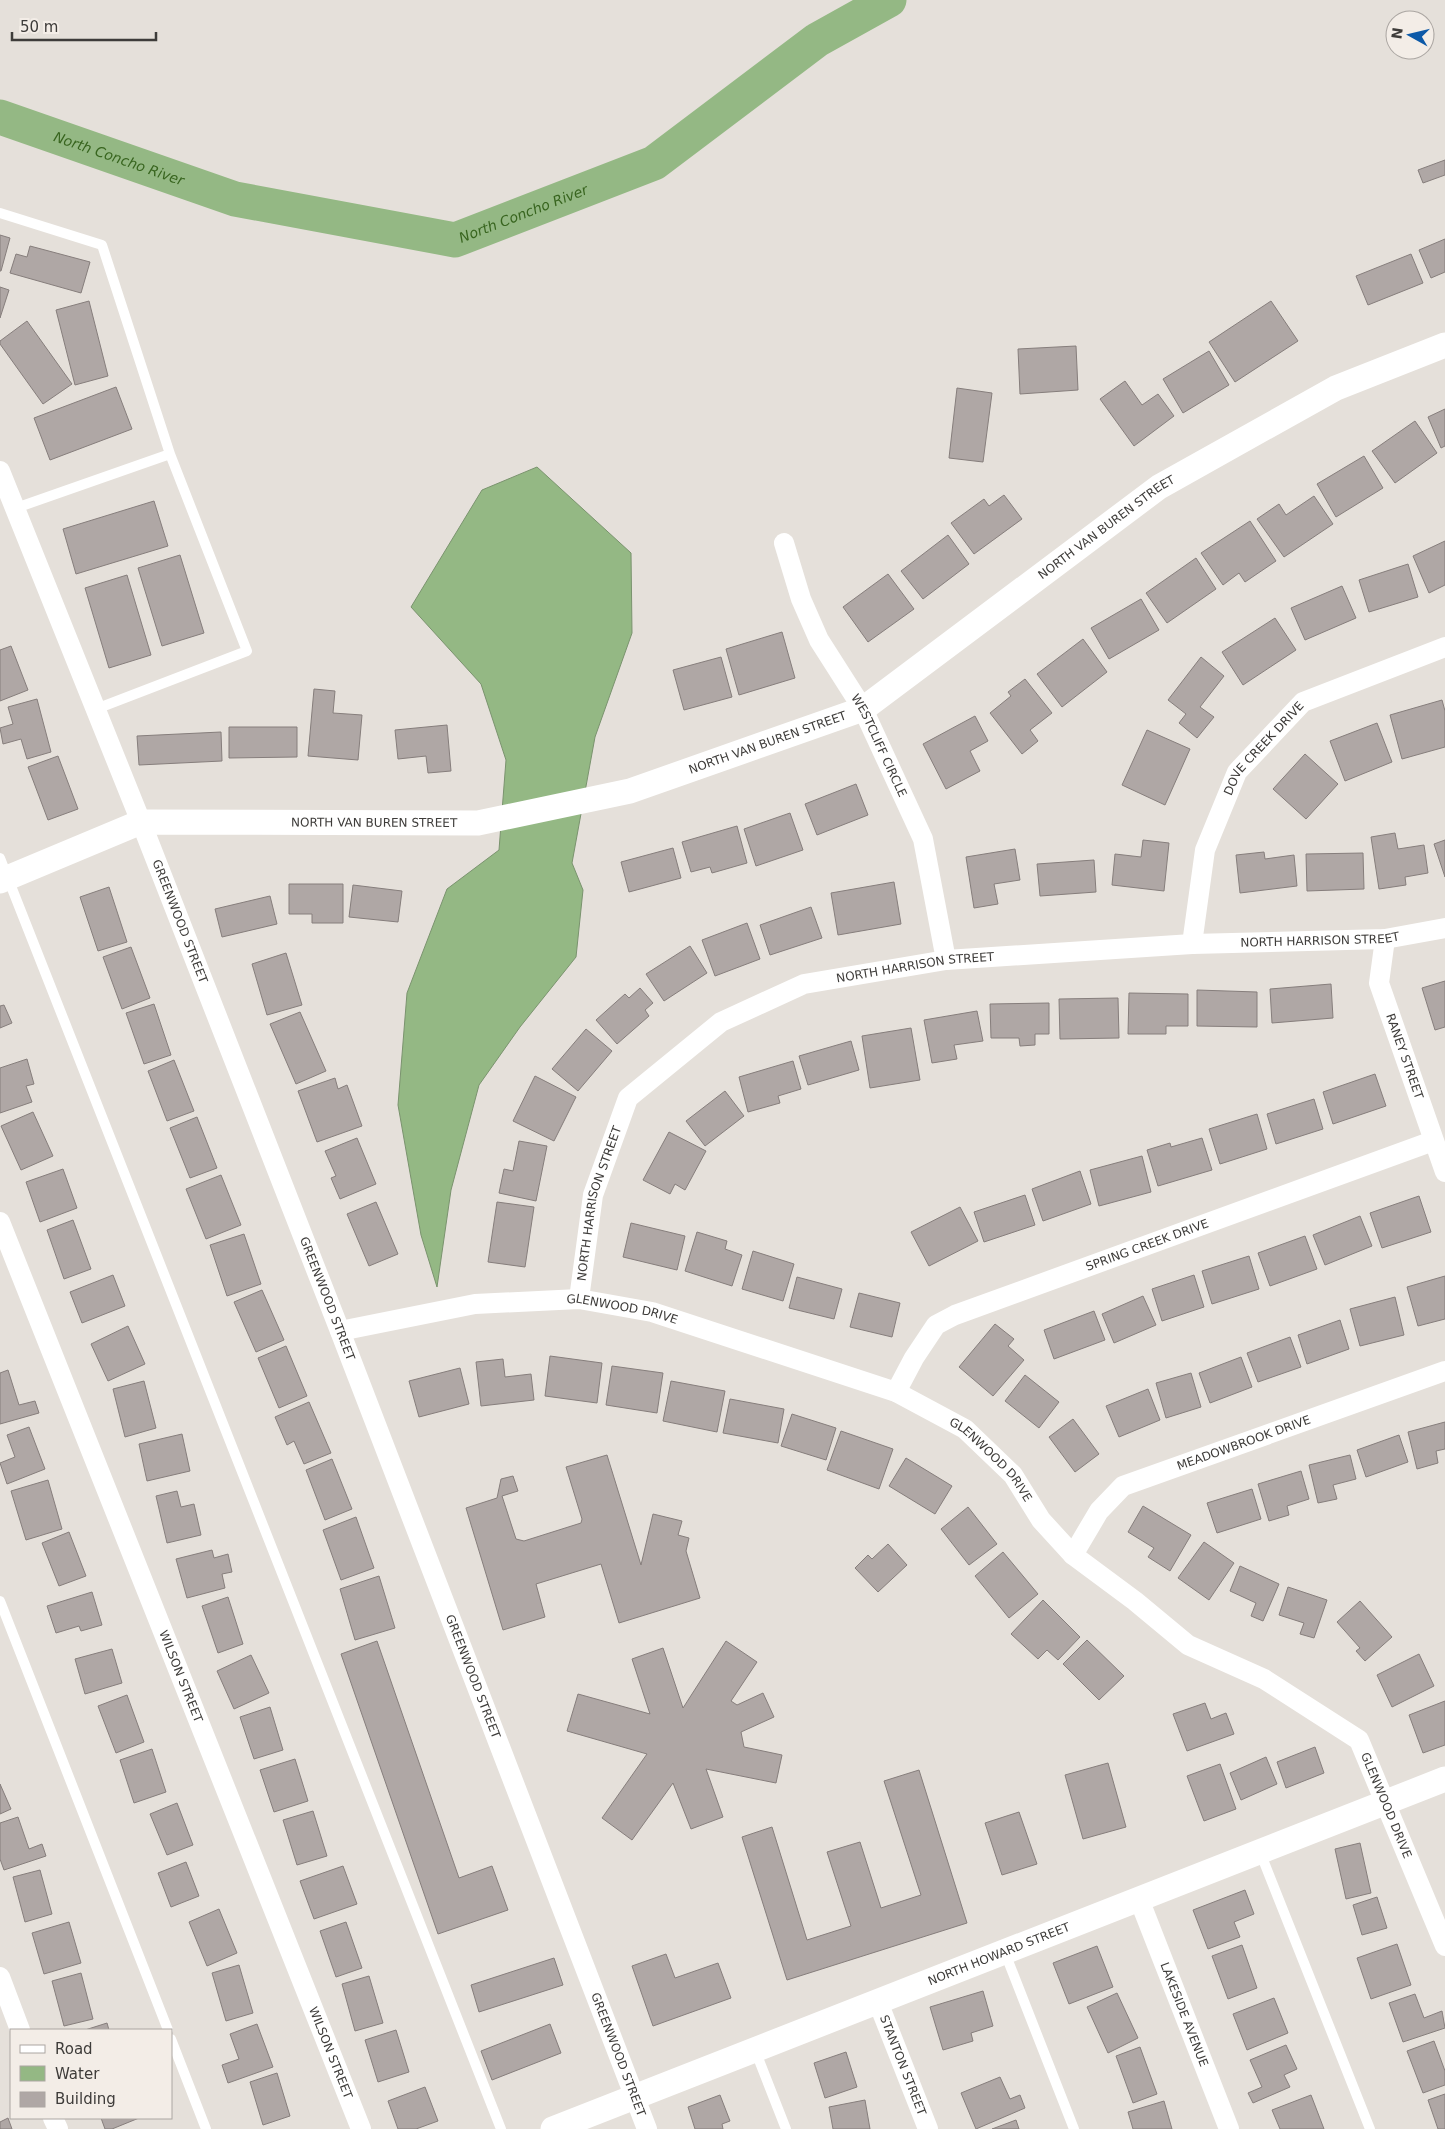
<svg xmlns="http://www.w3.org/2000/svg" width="1445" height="2129" font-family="'DejaVu Sans',sans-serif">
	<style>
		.water { fill: #94b884; stroke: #7a936e }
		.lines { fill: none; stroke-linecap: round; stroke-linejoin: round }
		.river { stroke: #94b884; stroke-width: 35 }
		.building { fill: #afa7a5; stroke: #867e7c }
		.service { stroke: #fff; stroke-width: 10 }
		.minor { stroke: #fff; stroke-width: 20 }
		.tertiary { stroke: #fff; stroke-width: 25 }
		.labels { text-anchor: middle; stroke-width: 4; stroke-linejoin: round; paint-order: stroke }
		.street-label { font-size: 12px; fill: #3e3c3a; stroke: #f3ede7 }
		.water-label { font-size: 14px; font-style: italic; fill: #38651f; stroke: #f3ede7 }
	</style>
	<rect width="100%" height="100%" fill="#e5e0da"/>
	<path class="water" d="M537,467L631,553L632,633L595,737L572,863L583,890L576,957L520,1027L479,1085L451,1190L437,1287L421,1235L398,1105L407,993L447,889L499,850L506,760L481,684L411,607L482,490Z"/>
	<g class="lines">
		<path class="river" id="s1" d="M0,117L235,199L455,240L654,163L817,40L889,0"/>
	</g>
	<path class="building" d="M1445,160V175L1423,183L1418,170Z
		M0,235L10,238L1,271H0Z
		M1445,239V272L1431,278L1419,250Z
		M30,246L90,262L81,293L10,273L16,254L27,257Z
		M1411,254L1423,283L1368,305L1356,276Z
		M0,287L9,290L0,318Z
		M89,301L108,376L75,385L56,310Z
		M1271,301L1298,341L1235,382L1209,342Z
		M27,321L72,384L43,404L0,344V341Z
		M1076,346L1078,390L1020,394L1018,349Z
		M1209,351L1229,385L1183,413L1163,379Z
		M1125,381L1142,405L1158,394L1174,416L1134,446L1100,399Z
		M116,387L132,429L50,460L34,418Z
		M957,388L992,393L983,462L949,458Z
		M1445,409V446L1441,448L1428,417Z
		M1415,421L1437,453L1395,483L1372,451Z
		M1364,456L1383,488L1336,517L1317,484Z
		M1004,495L1022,519L974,554L951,523L984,499L989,506Z
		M1314,496L1333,524L1284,557L1257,519L1279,504L1286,515Z
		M154,501L168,546L76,574L63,529Z
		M1250,521L1276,561L1245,582L1239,573L1223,585L1201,553Z
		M948,535L969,564L923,599L901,571Z
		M1445,541V585L1429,593L1413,556Z
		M180,555L204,633L162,646L138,568Z
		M1196,558L1216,589L1167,623L1146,593Z
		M1408,564L1418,597L1369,612L1359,580Z
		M888,574L914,609L868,642L843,607Z
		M127,575L151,655L109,668L85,588Z
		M1342,586L1356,618L1305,640L1291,608Z
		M1141,599L1159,630L1109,659L1091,628Z
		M1275,618L1296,650L1243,685L1222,652Z
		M782,632L795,678L739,695L726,649Z
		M1083,639L1107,672L1062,707L1037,674Z
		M11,646L28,690L0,701V650Z
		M721,657L732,697L684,710L673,670Z
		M1201,657L1224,676L1200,707L1214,717L1197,738L1179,723L1186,714L1168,700Z
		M1025,679L1052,713L1030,730L1038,741L1022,754L990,713L1011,696L1008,692Z
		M314,689L335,691L333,713L362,715L358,760L308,756Z
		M37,699L51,752L27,759L21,739L3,744L0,728L13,724L8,707Z
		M1442,700L1445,711V747L1402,759L1390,715Z
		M975,716L988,741L970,751L980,771L946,789L923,744Z
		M1377,723L1392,762L1345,781L1330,741Z
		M447,725L451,771L428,773L426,756L398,759L395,730Z
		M229,727H297V757L229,758Z
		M1147,730L1190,749L1165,805L1122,785Z
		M221,732L222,761L139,765L137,736Z
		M1305,754L1338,784L1306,819L1273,789Z
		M58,756L78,809L48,820L28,767Z
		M856,784L868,815L817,835L805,804Z
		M790,813L803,850L756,866L744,829Z
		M737,826L747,863L712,873L710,867L691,872L682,842Z
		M1395,833L1398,849L1424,845L1428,873L1405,877L1406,885L1379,889L1371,837Z
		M1143,840L1169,843L1164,891L1112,885L1115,854L1141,857Z
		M1445,840V877L1434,844Z
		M673,848L681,878L629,892L621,862Z
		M1015,849L1020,880L994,884L998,904L974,908L966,857Z
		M1264,852L1265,859L1294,855L1297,886L1240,893L1236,855Z
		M1363,853L1364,889L1307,891L1306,854Z
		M1094,860L1096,892L1040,896L1037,864Z
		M894,882L901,924L838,935L831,893Z
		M289,884H343V923H312V914H289Z
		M353,885L402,891L398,922L349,917Z
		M109,887L127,942L98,951L80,897Z
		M270,896L277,924L222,937L215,909Z
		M811,907L822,938L770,955L760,925Z
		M747,923L760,959L715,976L702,940Z
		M690,946L707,973L664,1001L646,974Z
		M131,947L150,998L122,1009L103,957Z
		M286,953L302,1005L267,1015L252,964Z
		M1445,981V1027L1435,1030L1422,988Z
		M1331,984L1333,1018L1272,1023L1270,989Z
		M640,988L653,1003L645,1010L649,1016L617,1044L596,1020L625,994L629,998Z
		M1197,990L1257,992V1027L1197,1026Z
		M1129,993L1188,994V1026H1166V1034H1128Z
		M1118,998L1119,1038L1060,1039L1059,999Z
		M1049,1003V1034H1035V1045L1020,1046L1019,1038H991L990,1004Z
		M154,1004L171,1055L144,1064L126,1013Z
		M4,1005L12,1023L0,1028V1006Z
		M977,1011L983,1041L954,1045L957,1059L932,1063L924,1020Z
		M300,1012L326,1071L296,1084L270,1024Z
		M911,1028L920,1080L870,1088L862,1036Z
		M586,1029L612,1051L578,1091L552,1069Z
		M851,1041L859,1070L808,1085L799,1056Z
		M27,1059L34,1084L26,1086L32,1102L0,1113V1068Z
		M174,1060L194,1111L167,1121L148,1071Z
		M793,1061L801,1089L778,1096L780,1103L748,1112L739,1077Z
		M1375,1074L1386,1106L1333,1124L1323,1092Z
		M535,1076L576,1097L554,1141L513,1121Z
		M335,1078L338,1089L347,1085L362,1126L317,1142L298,1091Z
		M725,1091L744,1116L705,1146L686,1121Z
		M1314,1099L1323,1129L1276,1144L1267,1114Z
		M33,1112L53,1156L21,1170L1,1126Z
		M1257,1114L1267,1149L1220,1164L1209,1129Z
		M197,1117L217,1168L190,1178L170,1128Z
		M669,1132L706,1151L685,1190L675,1184L670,1194L643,1180Z
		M357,1138L376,1184L340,1199L331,1178L336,1176L325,1151Z
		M1202,1138L1212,1170L1158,1186L1147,1150L1170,1143L1171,1147Z
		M519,1141L547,1146L536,1201L499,1193L504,1169L513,1171Z
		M1142,1156L1151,1192L1099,1206L1090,1170Z
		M63,1169L77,1208L40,1222L26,1182Z
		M1080,1171L1091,1204L1043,1221L1032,1189Z
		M221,1175L241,1225L206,1239L186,1189Z
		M1025,1195L1035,1225L984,1242L974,1212Z
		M1419,1196L1431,1232L1382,1248L1370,1213Z
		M376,1202L398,1254L369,1266L347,1214Z
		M497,1202L534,1207L525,1267L488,1262Z
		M960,1207L978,1241L929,1266L911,1232Z
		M1360,1216L1372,1246L1325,1265L1313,1235Z
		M73,1220L91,1269L64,1279L47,1230Z
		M631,1223L685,1236L677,1270L623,1257Z
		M697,1232L727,1241L725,1249L742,1255L732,1286L685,1271Z
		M244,1234L261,1284L227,1296L210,1245Z
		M1305,1236L1317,1269L1270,1286L1258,1253Z
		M753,1251L794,1264L783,1301L742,1289Z
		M1249,1256L1259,1289L1212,1304L1202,1271Z
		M113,1275L125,1306L82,1323L70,1292Z
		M1194,1275L1204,1307L1162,1321L1152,1289Z
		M1445,1276V1319L1418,1326L1407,1287Z
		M797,1277L842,1289L834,1319L789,1308Z
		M262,1290L284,1340L256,1352L234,1302Z
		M859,1293L900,1303L892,1337L850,1327Z
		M1143,1296L1156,1325L1114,1343L1102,1314Z
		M1395,1297L1404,1335L1360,1346L1350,1309Z
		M1094,1311L1105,1340L1054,1359L1044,1330Z
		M1340,1320L1349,1349L1307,1364L1298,1335Z
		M995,1324L1014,1339L1008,1346L1024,1360L993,1396L959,1367Z
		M128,1326L145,1364L108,1381L91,1344Z
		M1290,1337L1301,1367L1258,1382L1247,1353Z
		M286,1346L307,1396L279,1408L258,1358Z
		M550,1356L602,1363L597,1403L545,1396Z
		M1241,1357L1252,1387L1210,1403L1199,1373Z
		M503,1359L505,1377L531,1374L534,1400L481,1406L476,1362Z
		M612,1366L663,1373L657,1413L606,1405Z
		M460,1368L469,1404L419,1417L409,1381Z
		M8,1370L19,1405L35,1401L39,1413L0,1424V1373Z
		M1191,1373L1201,1407L1166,1418L1156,1383Z
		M1025,1375L1059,1402L1039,1428L1005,1401Z
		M144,1381L156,1428L125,1437L113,1389Z
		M671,1381L725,1391L717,1432L663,1421Z
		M1148,1389L1160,1420L1119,1437L1106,1406Z
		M730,1399L784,1409L778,1443L723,1433Z
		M309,1402L331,1453L304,1464L294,1441L287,1445L275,1417Z
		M792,1414L836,1428L826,1460L781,1446Z
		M1073,1419L1099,1454L1075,1472L1049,1437Z
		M1445,1422V1449L1436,1451L1438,1463L1417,1469L1408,1432Z
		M29,1427L45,1469L7,1484L0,1463L15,1457L7,1435Z
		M841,1431L893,1449L879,1489L827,1470Z
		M182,1434L190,1471L147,1481L139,1444Z
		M1399,1435L1408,1462L1366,1477L1357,1450Z
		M607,1455L641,1565L653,1514L682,1521L678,1535L689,1538L686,1551L700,1598L619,1623L601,1564L536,1584L545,1617L503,1630L466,1508L497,1498L501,1479L513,1476L518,1491L502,1496L516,1539L524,1541L581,1523L582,1519L566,1467Z
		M1350,1455L1356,1479L1333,1485L1337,1499L1318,1503L1309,1465Z
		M906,1458L952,1486L935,1514L889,1486Z
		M332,1459L352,1509L325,1520L306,1470Z
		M1301,1471L1309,1499L1287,1506L1289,1515L1269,1521L1258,1484Z
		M48,1480L62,1529L26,1540L11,1491Z
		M1252,1489L1261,1519L1217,1533L1207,1503Z
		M177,1491L181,1507L194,1504L201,1535L167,1543L156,1496Z
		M1143,1506L1191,1535L1170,1571L1148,1557L1154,1548L1128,1532Z
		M968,1507L997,1544L969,1565L941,1529Z
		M356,1517L374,1568L341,1580L323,1530Z
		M69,1532L86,1576L59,1586L42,1543Z
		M1204,1542L1234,1563L1209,1600L1178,1578Z
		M888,1544L907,1565L878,1592L855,1568L868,1555L872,1559Z
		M212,1550L214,1558L228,1554L232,1572L222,1574L225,1588L187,1598L176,1559Z
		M1003,1552L1038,1594L1009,1618L975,1576Z
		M1240,1566L1279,1584L1263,1621L1251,1616L1256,1603L1230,1591Z
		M379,1576L395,1628L355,1640L340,1589Z
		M1288,1587L1327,1600L1314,1638L1300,1634L1304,1623L1279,1615Z
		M92,1592L102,1625L81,1631L79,1626L56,1633L47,1606Z
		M228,1597L243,1644L218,1653L202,1606Z
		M1043,1600L1080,1637L1058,1660L1047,1650L1038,1659L1011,1634Z
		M1360,1601L1392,1637L1365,1661L1356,1651L1360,1648L1337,1622Z
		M1087,1640L1124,1676L1099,1700L1063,1664Z
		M377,1641L459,1878L492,1866L508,1910L438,1934L341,1654Z
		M726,1641L757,1662L731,1701L737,1705L763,1693L774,1717L741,1732L744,1747L782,1755L776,1783L706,1769L723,1817L691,1829L673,1783L632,1840L602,1818L647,1754L567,1731L578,1694L650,1714L632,1659L663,1648L683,1708Z
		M112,1649L122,1683L85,1694L75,1659Z
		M1419,1654L1434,1686L1392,1707L1377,1675Z
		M251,1655L269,1693L234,1709L217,1671Z
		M127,1695L144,1742L116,1753L98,1706Z
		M1445,1701V1745L1423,1753L1409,1715Z
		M1205,1703L1211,1719L1226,1713L1234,1734L1187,1751L1173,1714Z
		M270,1707L283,1750L254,1759L240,1717Z
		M1315,1747L1324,1773L1286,1788L1277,1762Z
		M152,1749L166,1792L134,1803L120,1760Z
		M1266,1757L1277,1784L1241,1800L1230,1773Z
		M295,1759L308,1801L274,1812L260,1770Z
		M1108,1763L1126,1827L1083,1839L1065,1775Z
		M1220,1764L1236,1809L1204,1821L1187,1776Z
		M919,1770L967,1923L787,1980L742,1837L772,1827L807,1940L851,1926L827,1852L860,1842L881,1908L921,1895L884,1781Z
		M0,1784L11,1809L0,1814Z
		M177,1803L193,1845L167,1855L150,1814Z
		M313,1811L327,1856L297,1865L283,1820Z
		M1019,1812L1037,1864L1002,1875L985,1823Z
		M18,1817L29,1849L42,1844L46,1856L4,1870L0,1859V1823Z
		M1360,1843L1371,1893L1346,1899L1335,1849Z
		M186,1862L199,1896L171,1907L158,1873Z
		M343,1866L357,1904L314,1919L300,1881Z
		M40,1870L52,1914L25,1922L13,1877Z
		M1245,1890L1254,1914L1234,1922L1240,1937L1208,1949L1193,1910Z
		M1377,1897L1387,1928L1362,1935L1353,1905Z
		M219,1909L237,1953L207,1966L189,1922Z
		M69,1922L81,1963L44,1974L32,1933Z
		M346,1922L362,1968L336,1977L320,1931Z
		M1397,1944L1411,1985L1371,1999L1357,1958Z
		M1242,1945L1257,1988L1228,1999L1212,1956Z
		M1097,1946L1113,1987L1069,2004L1053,1963Z
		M666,1954L675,1978L718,1963L731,1998L653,2026L632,1966Z
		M554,1958L563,1985L479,2012L471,1985Z
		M239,1965L253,2013L226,2021L212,1973Z
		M81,1973L93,2019L64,2026L52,1981Z
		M369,1976L383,2023L355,2031L342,1984Z
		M983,1991L993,2026L971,2033L973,2041L943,2050L930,2007Z
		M1117,1993L1138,2038L1108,2053L1087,2007Z
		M1415,1994L1424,2018L1442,2011L1445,2028L1403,2042L1389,2003Z
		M1274,1998L1288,2033L1247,2050L1233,2014Z
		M107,2023L109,2030H85Z
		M257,2024L273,2067L228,2083L222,2065L239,2059L230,2034Z
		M550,2024L561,2053L492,2080L481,2051Z
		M396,2030L409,2072L378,2082L365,2040Z
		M1434,2041L1445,2071V2085L1423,2093L1407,2051Z
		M1286,2045L1297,2069L1284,2075L1290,2087L1253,2103L1248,2093L1262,2087L1250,2060Z
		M1140,2047L1157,2094L1133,2103L1116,2056Z
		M846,2052L857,2087L825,2098L814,2063Z
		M277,2073L290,2116L263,2125L250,2082Z
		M1000,2077L1010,2099L1020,2095L1025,2108L976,2129L961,2093Z
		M425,2087L438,2121L416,2129H398L388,2101Z
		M1445,2094V2129H1438L1428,2100Z
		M720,2095L730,2121L722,2124L723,2129H695L688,2107Z
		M1311,2095L1324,2129H1280L1272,2110Z
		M865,2100L870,2129H833L829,2107Z
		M1164,2101L1172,2129H1133L1128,2112Z
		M8,2118L12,2129H0V2122Z
		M101,2118H139L112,2129H105Z
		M1016,2120L1019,2129H992Z"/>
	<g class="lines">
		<path class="service" d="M0,213L102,245L170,454
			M16,508L170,454L247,651L96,709
			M0,858L501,2129
			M0,1601L168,2030
			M1260,1852L1370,2129
			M1005,1953L1074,2129
			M171,2039L206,2129
			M755,2050L786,2129"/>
		<g class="minor">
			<path id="s2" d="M0,471L141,822L340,1331L647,2129"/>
			<path id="s3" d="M784,543L801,599L819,640L863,709L923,839L946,960"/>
			<path id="s4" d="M1385,939L1379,983L1445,1172"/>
			<path id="s5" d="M1192,944L1205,850L1237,772L1303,702L1445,647"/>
			<path id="s6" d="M0,1222L361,2129"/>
			<path id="s7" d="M579,1299L593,1195L628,1098L721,1022L804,984L946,960L1192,944L1385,939L1445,928"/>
			<path id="s8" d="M340,1331L475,1304L579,1299L652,1312L896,1392L965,1429L1013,1475L1041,1520L1073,1555L1135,1601L1188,1645L1264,1679L1359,1740L1445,1946"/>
			<path id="s9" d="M896,1392L914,1358L936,1325L955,1315L1433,1141"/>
			<path id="s10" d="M1073,1555L1099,1511L1123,1486L1445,1371"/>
			<path id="s11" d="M1139,1899L1229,2129"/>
			<path d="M0,1977L20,2030"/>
			<path id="s12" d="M878,2002L928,2129"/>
			<path d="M53,2118L58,2129"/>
		</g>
		<g class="tertiary">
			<path id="s13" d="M0,881L141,822L478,823L630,791L863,709L1159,487L1336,388L1445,345"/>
			<path id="s14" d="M553,2129L1445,1779"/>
		</g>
	</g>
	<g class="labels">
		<g class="street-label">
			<text dy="4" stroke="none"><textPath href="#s13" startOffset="1196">NORTH VAN BUREN STREET</textPath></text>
			<text dy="4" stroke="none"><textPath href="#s13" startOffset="791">NORTH VAN BUREN STREET</textPath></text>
			<text dy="4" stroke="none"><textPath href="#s3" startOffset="225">WESTCLIFF CIRCLE</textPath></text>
			<text dy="4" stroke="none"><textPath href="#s5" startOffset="214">DOVE CREEK DRIVE</textPath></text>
			<text dy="4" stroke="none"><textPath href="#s13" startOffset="386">NORTH VAN BUREN STREET</textPath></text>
			<text dy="4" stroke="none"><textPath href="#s2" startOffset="485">GREENWOOD STREET</textPath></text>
			<text dy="4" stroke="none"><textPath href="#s7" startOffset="938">NORTH HARRISON STREET</textPath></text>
			<text dy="4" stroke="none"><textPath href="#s7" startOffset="532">NORTH HARRISON STREET</textPath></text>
			<text dy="4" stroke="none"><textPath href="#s4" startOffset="122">RANEY STREET</textPath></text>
			<text dy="4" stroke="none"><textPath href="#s7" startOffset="98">NORTH HARRISON STREET</textPath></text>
			<text dy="4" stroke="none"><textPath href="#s9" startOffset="304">SPRING CREEK DRIVE</textPath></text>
			<text dy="4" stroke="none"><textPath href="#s2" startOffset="890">GREENWOOD STREET</textPath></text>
			<text dy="4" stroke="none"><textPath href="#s8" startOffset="286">GLENWOOD DRIVE</textPath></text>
			<text dy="4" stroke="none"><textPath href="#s10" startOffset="214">MEADOWBROOK DRIVE</textPath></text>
			<text dy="4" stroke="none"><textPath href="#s8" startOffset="691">GLENWOOD DRIVE</textPath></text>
			<text dy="4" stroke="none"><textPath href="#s6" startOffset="489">WILSON STREET</textPath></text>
			<text dy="4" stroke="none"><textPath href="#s2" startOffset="1295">GREENWOOD STREET</textPath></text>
			<text dy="4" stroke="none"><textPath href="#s8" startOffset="1231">GLENWOOD DRIVE</textPath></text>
			<text dy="4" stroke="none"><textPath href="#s14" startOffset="479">NORTH HOWARD STREET</textPath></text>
			<text dy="4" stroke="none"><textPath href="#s11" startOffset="124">LAKESIDE AVENUE</textPath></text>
			<text dy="4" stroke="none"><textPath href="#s6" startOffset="894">WILSON STREET</textPath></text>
			<text dy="4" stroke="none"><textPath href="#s2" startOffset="1700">GREENWOOD STREET</textPath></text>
			<text dy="4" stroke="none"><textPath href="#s12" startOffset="68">STANTON STREET</textPath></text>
		</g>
		<g class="water-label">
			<text dy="5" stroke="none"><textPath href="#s1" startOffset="126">North Concho River</textPath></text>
			<text dy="5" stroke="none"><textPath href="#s1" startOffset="546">North Concho River</textPath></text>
		</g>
	</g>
	<rect x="10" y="2029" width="162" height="90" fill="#f3ede7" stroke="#aba6a2"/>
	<rect x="20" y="2045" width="25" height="8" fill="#ffffff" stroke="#aba6a2"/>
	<text x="55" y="2054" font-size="15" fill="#3e3c3a">Road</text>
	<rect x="20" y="2066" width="25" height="15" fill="#94b884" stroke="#aba6a2"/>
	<text x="55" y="2079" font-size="15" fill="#3e3c3a">Water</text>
	<rect x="20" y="2092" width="25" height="15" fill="#afa7a5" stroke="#aba6a2"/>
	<text x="55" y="2104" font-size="15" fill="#3e3c3a">Building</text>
	<g transform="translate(1410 35) rotate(278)"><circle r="24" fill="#f3ede7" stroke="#aba6a2"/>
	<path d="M0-4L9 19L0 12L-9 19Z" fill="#0c59a8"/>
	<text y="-8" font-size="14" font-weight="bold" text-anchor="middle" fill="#3e3c3a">N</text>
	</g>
	<path d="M12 32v8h144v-8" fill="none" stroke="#3e3c3a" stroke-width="2.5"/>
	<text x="20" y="32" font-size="15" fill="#3e3c3a" stroke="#f3ede7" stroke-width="4" paint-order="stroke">50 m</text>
</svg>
